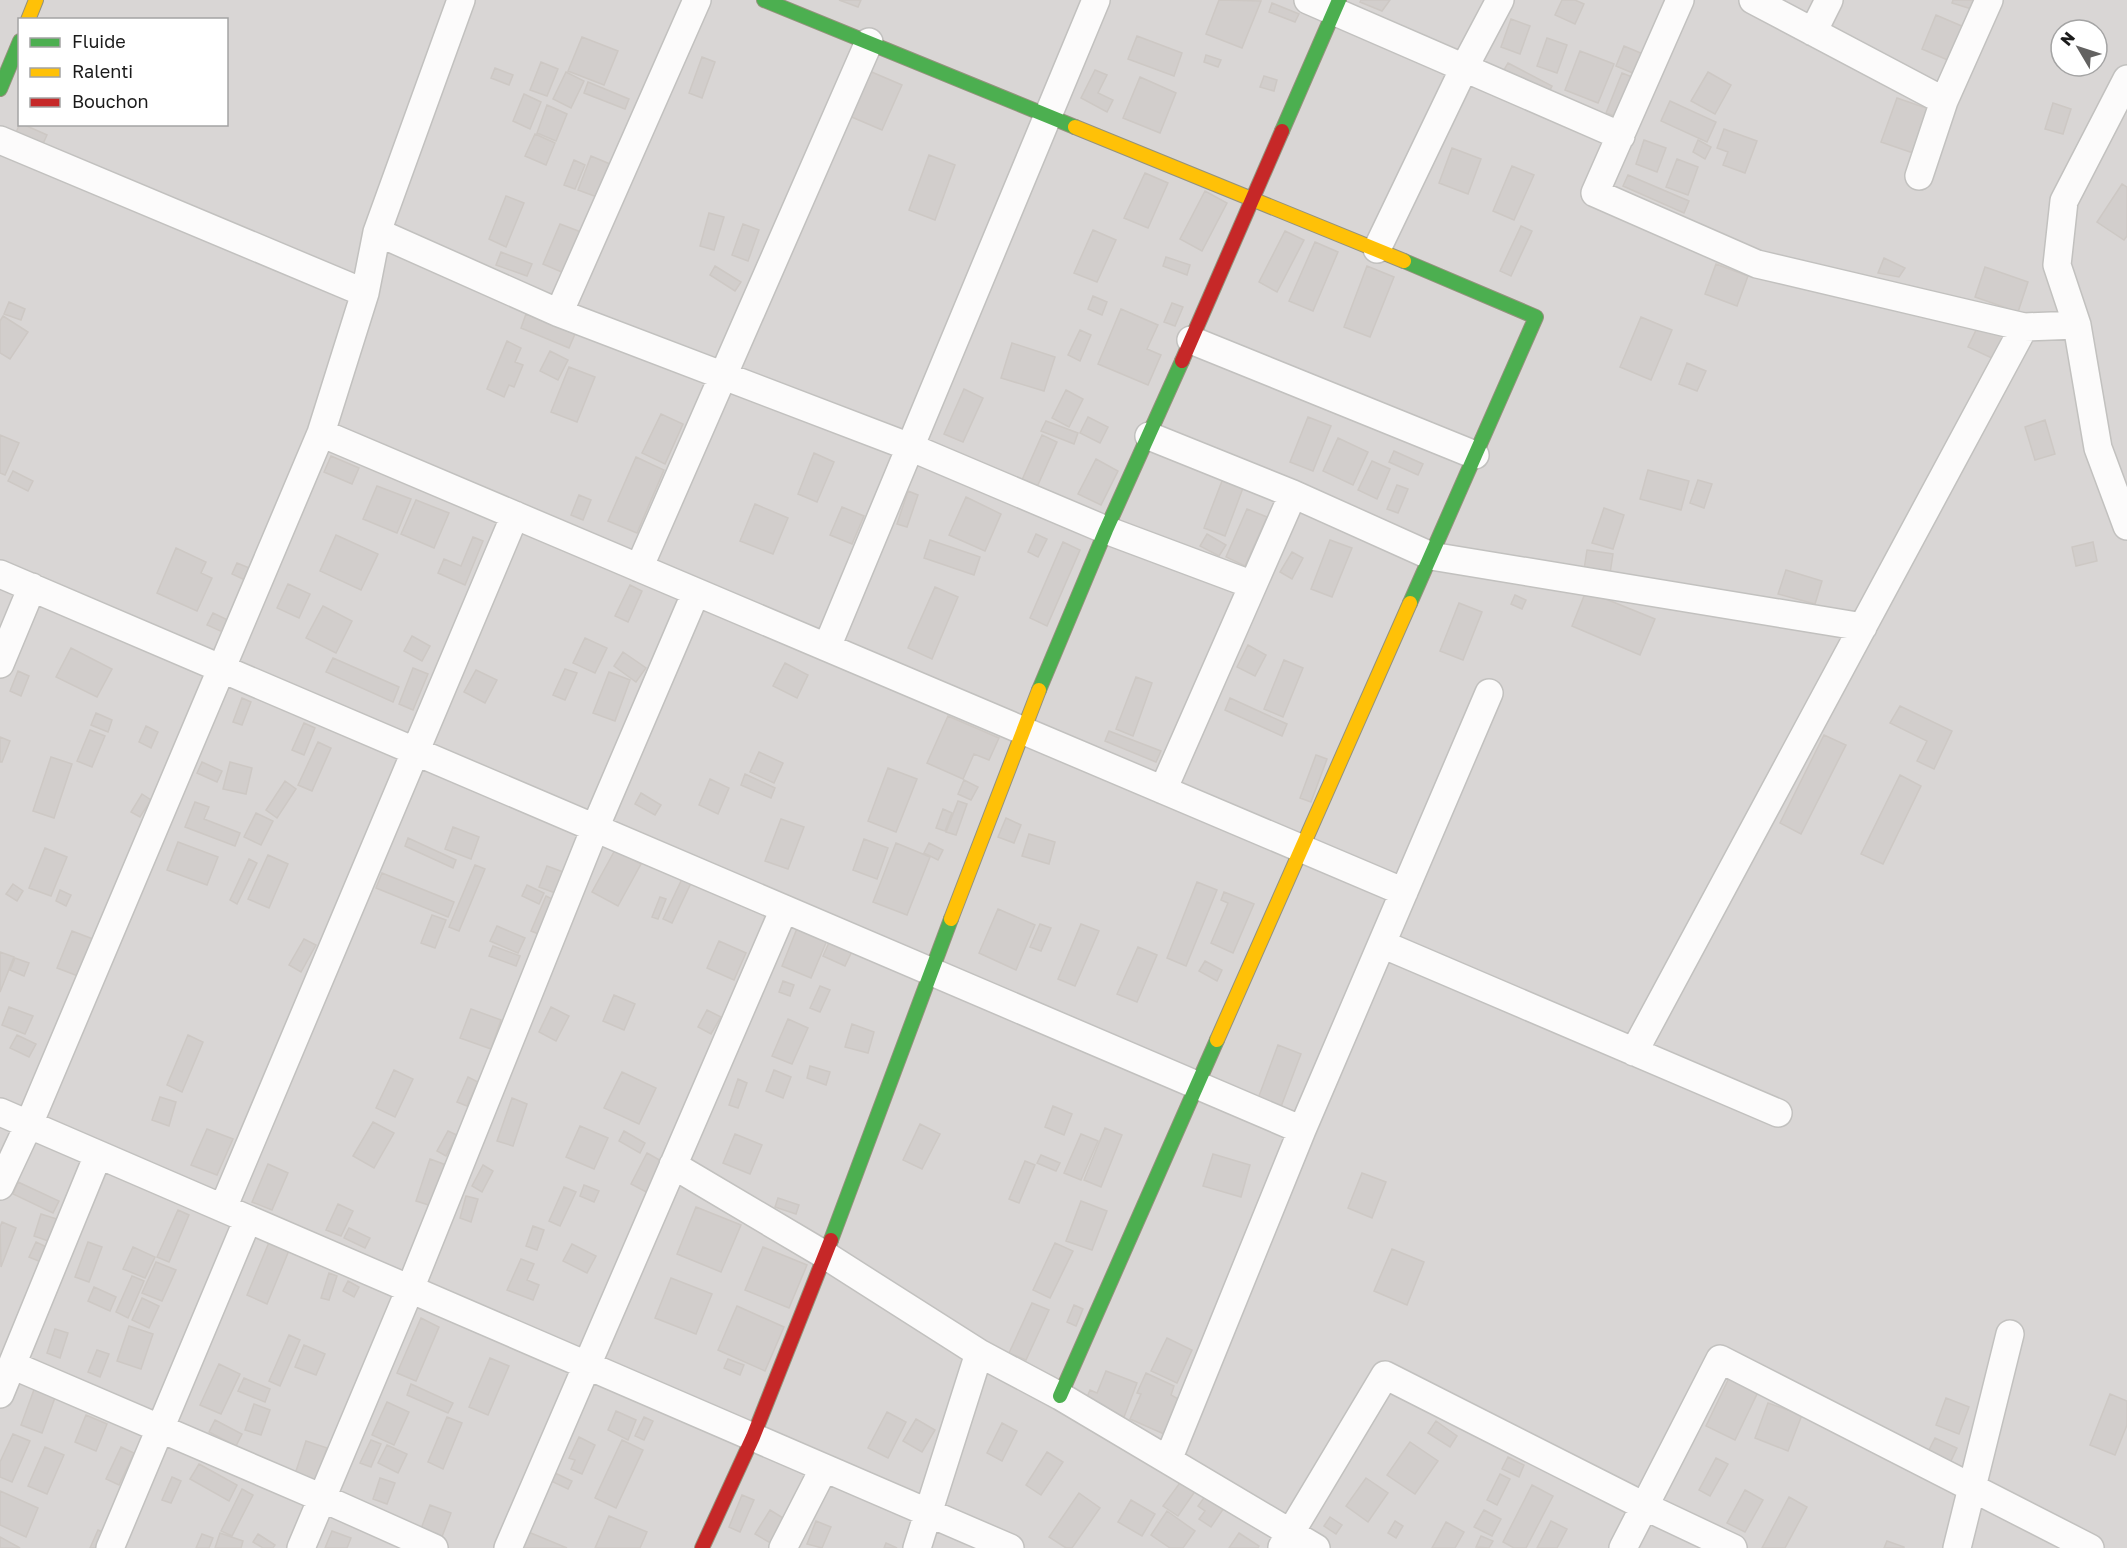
<svg xmlns="http://www.w3.org/2000/svg" width="2127" height="1548" font-family="'Golos Text',sans-serif">
	<style>
		.residential { fill: #d9d6d5; fill-rule: evenodd }
		.building { fill: #d2cecc; stroke: #cdc8c4; stroke-width: 1.5 }
		.lines { fill: none; stroke-linecap: round; stroke-linejoin: round }
		.street-casing { stroke: #c2c1bf; stroke-width: 30 }
		.fast-casing { stroke: #94927c; stroke-width: 16 }
		.slow-casing { stroke: #94927c; stroke-width: 16 }
		.jam-casing { stroke: #94927c; stroke-width: 16 }
		.street { stroke: #fcfbfb; stroke-width: 27 }
		.fast { stroke: #4caf50; stroke-width: 14 }
		.slow { stroke: #ffc107; stroke-width: 14 }
		.jam { stroke: #c62828; stroke-width: 14 }
	</style>
	<rect width="100%" height="100%" fill="#eae7e3"/>
	<path class="residential" d="M0,0H2127V1548H0ZM20,20H226V124H20ZM2061,30H2097V66H2061Z"/>
	<path class="building" d="M839,0H861L858,7Z
		M1219,0L1261,1L1242,48L1206,34Z
		M1361,0H1390L1382,11L1360,2Z
		M1562,0H1575L1584,4L1575,24L1555,15Z
		M1953,0H1979L1975,10L1952,3Z
		M1272,3L1299,14L1295,22L1269,12Z
		M1936,15L1964,27L1950,61L1922,49Z
		M1511,19L1530,26L1520,54L1501,47Z
		M1137,36L1182,53L1174,76L1128,59Z
		M582,37L618,51L604,85L568,71Z
		M1547,38L1567,45L1557,73L1537,66Z
		M1624,46L1643,54L1635,74L1616,66Z
		M1580,51L1614,64L1598,103L1565,90Z
		M1206,55L1221,60L1218,67L1204,62Z
		M702,57L715,62L702,98L689,93Z
		M541,62L558,69L547,96L530,90Z
		M1508,63L1552,86L1548,94L1504,70Z
		M495,68L513,75L509,85L491,78Z
		M867,70L902,85L882,130L847,115Z
		M1095,70L1107,75L1098,93L1113,100L1107,112L1081,98Z
		M566,72L584,81L571,108L553,99Z
		M1708,72L1731,85L1715,114L1691,101Z
		M1622,73L1632,77L1617,117L1606,113Z
		M1264,76L1277,80L1274,91L1260,87Z
		M1140,77L1176,93L1160,133L1123,118Z
		M588,82L629,99L625,109L584,93Z
		M524,94L541,102L530,129L513,121Z
		M1897,98L1932,110L1916,154L1881,142Z
		M1670,101L1716,122L1707,142L1661,121Z
		M2053,103L2071,109L2063,134L2045,129Z
		M547,105L567,114L556,141L537,133Z
		M20,123L47,135L42,146L15,135Z
		M1724,129L1757,141L1745,173L1723,165L1728,152L1717,148Z
		M535,134L555,143L546,165L525,156Z
		M1644,140L1666,148L1657,172L1636,164Z
		M1698,140L1711,147L1705,159L1693,152Z
		M1452,148L1481,159L1468,194L1439,183Z
		M929,155L955,165L935,220L909,210Z
		M591,156L610,164L597,197L578,190Z
		M1677,159L1698,167L1688,195L1666,187Z
		M574,160L585,165L575,189L564,185Z
		M1512,166L1534,175L1514,220L1493,211Z
		M1145,173L1168,183L1148,228L1124,218Z
		M1628,175L1689,201L1684,213L1623,186Z
		M2122,184L2127,187V236L2124,240L2097,222Z
		M1205,191L1227,203L1202,251L1180,239Z
		M506,196L524,203L506,247L489,239Z
		M709,213L724,217L714,250L700,246Z
		M560,224L581,232L564,273L543,264Z
		M743,224L759,230L748,261L732,255Z
		M1521,226L1532,231L1511,276L1500,271Z
		M1093,230L1116,240L1097,282L1074,273Z
		M1285,231L1304,240L1277,292L1259,282Z
		M1315,242L1338,252L1313,311L1289,301Z
		M501,252L532,264L527,276L496,265Z
		M1166,257L1190,265L1187,275L1163,266Z
		M1884,258L1905,268L1899,277L1878,273Z
		M1716,264L1748,276L1737,306L1705,294Z
		M715,266L741,282L735,291L710,275Z
		M1367,266L1394,277L1370,337L1344,327Z
		M1985,267L2028,282L2018,312L1975,297Z
		M1093,296L1107,302L1102,315L1088,309Z
		M9,302L25,309L21,320L4,314Z
		M1172,303L1183,307L1175,326L1164,322Z
		M1121,309L1158,325L1147,349L1161,355L1148,385L1098,364Z
		M526,314L575,334L569,348L521,328Z
		M3,316L28,332L10,359L0,353V321Z
		M1641,317L1672,330L1651,380L1620,367Z
		M1978,326L2006,337L1996,360L1968,347Z
		M1080,330L1091,335L1080,361L1068,355Z
		M507,341L521,348L515,362L523,365L514,387L509,385L504,397L487,389Z
		M1012,343L1055,357L1044,391L1001,378Z
		M550,351L568,360L558,380L540,371Z
		M1687,363L1706,371L1697,391L1679,384Z
		M569,367L595,377L577,422L551,412Z
		M964,389L983,398L963,442L944,434Z
		M1066,390L1083,399L1069,427L1052,418Z
		M661,414L683,424L665,464L642,453Z
		M1088,417L1108,427L1100,443L1080,433Z
		M1308,417L1331,426L1313,471L1290,462Z
		M2045,420L2055,454L2035,460L2025,427Z
		M1046,421L1078,433L1074,444L1041,431Z
		M0,435L19,443L5,475L0,473Z
		M1042,435L1057,442L1037,487L1022,480Z
		M1338,438L1368,452L1353,485L1323,471Z
		M1394,451L1423,464L1418,475L1389,462Z
		M814,453L834,462L817,502L798,494Z
		M331,456L359,468L352,484L324,472Z
		M636,457L664,470L637,533L608,521Z
		M1096,459L1118,471L1101,505L1078,494Z
		M1372,461L1390,469L1377,499L1358,490Z
		M1648,470L1689,481L1681,510L1640,499Z
		M13,471L33,481L28,491L8,481Z
		M1698,480L1712,484L1704,508L1690,503Z
		M1222,481L1243,488L1225,536L1204,528Z
		M1397,485L1408,489L1398,513L1387,509Z
		M377,486L411,499L397,533L363,519Z
		M908,491L918,495L907,527L897,524Z
		M579,495L591,500L583,520L571,515Z
		M966,497L1001,514L985,551L949,535Z
		M416,500L449,513L434,548L401,534Z
		M755,504L788,518L773,554L740,541Z
		M842,507L864,516L852,544L830,535Z
		M1604,508L1624,515L1613,549L1592,543Z
		M1247,509L1267,517L1245,566L1226,557Z
		M1036,534L1047,539L1038,557L1028,552Z
		M1207,534L1226,545L1219,556L1200,546Z
		M336,535L378,554L361,590L320,571Z
		M473,537L483,541L465,585L438,573L444,559L461,566Z
		M930,540L980,557L974,575L924,558Z
		M1330,540L1352,548L1332,597L1311,589Z
		M1063,542L1080,550L1047,626L1030,618Z
		M2093,542L2097,561L2076,566L2072,547Z
		M176,548L206,562L201,573L212,578L197,611L157,593Z
		M1587,550L1613,554L1609,580L1583,576Z
		M1292,552L1303,558L1292,579L1280,572Z
		M237,563L254,570L249,582L232,574Z
		M1786,570L1822,581L1815,604L1778,594Z
		M288,584L310,594L299,618L277,608Z
		M630,585L642,591L628,622L615,616Z
		M935,587L958,597L932,659L908,648Z
		M1586,591L1655,619L1640,655L1572,626Z
		M1515,595L1526,600L1522,609L1511,604Z
		M1459,603L1482,612L1463,660L1440,651Z
		M323,606L352,621L336,653L306,638Z
		M213,613L230,621L225,633L207,625Z
		M412,636L430,646L422,661L404,651Z
		M585,638L607,648L595,673L573,663Z
		M1248,645L1266,655L1255,676L1237,667Z
		M71,648L112,669L97,697L56,677Z
		M623,652L646,668L636,682L614,666Z
		M333,658L399,687L393,702L326,672Z
		M1284,660L1303,668L1283,717L1264,709Z
		M785,663L808,675L797,698L773,686Z
		M413,668L428,674L413,710L399,704Z
		M565,669L577,673L565,700L553,695Z
		M476,670L497,680L485,703L464,692Z
		M18,671L29,676L21,696L10,691Z
		M609,672L630,680L615,721L593,713Z
		M1136,677L1152,683L1133,736L1116,729Z
		M242,698L251,702L242,725L233,722Z
		M1230,698L1287,724L1282,736L1225,710Z
		M1900,706L1952,731L1934,769L1917,761L1927,741L1890,723Z
		M96,713L112,720L108,732L91,725Z
		M948,716L999,738L989,760L974,754L963,779L927,763Z
		M304,723L315,728L304,755L292,750Z
		M146,726L158,732L151,748L139,742Z
		M90,730L105,736L92,767L77,761Z
		M1109,731L1161,751L1156,762L1105,741Z
		M1824,735L1846,745L1801,834L1780,823Z
		M0,737L10,741L2,762H0Z
		M318,742L331,748L312,791L298,785Z
		M759,752L783,763L774,783L750,772Z
		M1316,755L1327,759L1311,802L1300,798Z
		M51,757L72,764L54,818L33,811Z
		M202,762L222,771L217,782L197,773Z
		M230,762L252,768L246,794L223,789Z
		M888,768L917,779L896,832L868,821Z
		M745,774L775,788L771,798L741,785Z
		M1900,775L1921,786L1883,864L1861,854Z
		M710,779L729,788L718,814L699,805Z
		M964,780L978,787L971,800L958,794Z
		M285,781L296,789L277,818L266,810Z
		M641,793L661,805L655,815L635,804Z
		M142,794L151,800L140,817L131,812Z
		M958,801L967,804L956,835L946,832Z
		M195,802L209,807L204,819L240,833L235,846L185,827Z
		M943,809L952,813L945,831L936,828Z
		M256,813L273,821L261,845L244,837Z
		M1006,818L1021,825L1014,843L998,837Z
		M781,819L804,827L788,869L765,861Z
		M453,827L479,837L471,859L445,849Z
		M1029,834L1055,842L1049,864L1022,856Z
		M408,838L456,860L453,868L405,846Z
		M864,839L888,848L877,879L853,870Z
		M178,842L218,857L207,885L167,870Z
		M896,843L930,857L907,915L873,902Z
		M929,843L943,850L938,860L924,853Z
		M45,848L67,857L51,896L29,888Z
		M615,850L641,864L618,906L592,892Z
		M268,855L288,864L269,908L248,899Z
		M249,859L257,863L237,904L230,900Z
		M475,865L485,869L459,931L449,927Z
		M547,866L566,873L558,894L539,887Z
		M382,873L454,902L448,917L376,888Z
		M682,879L691,883L672,923L663,919Z
		M1197,882L1217,890L1186,966L1167,958Z
		M13,884L23,891L17,901L6,894Z
		M527,885L544,893L539,904L522,896Z
		M60,890L71,895L66,906L56,901Z
		M1224,892L1254,904L1233,953L1211,943L1228,903L1221,900Z
		M546,896L556,901L541,935L531,931Z
		M660,897L666,899L658,919L652,917Z
		M998,909L1035,925L1016,970L979,953Z
		M432,915L446,920L435,948L421,943Z
		M1040,924L1051,928L1041,951L1030,947Z
		M1081,924L1099,931L1075,986L1058,979Z
		M497,926L525,938L518,953L490,941Z
		M798,926L828,938L811,978L782,966Z
		M72,931L93,939L78,976L57,968Z
		M831,938L853,949L845,966L823,956Z
		M304,939L316,945L301,972L289,965Z
		M719,941L746,953L734,980L707,968Z
		M493,946L520,956L516,966L489,956Z
		M1138,947L1157,955L1137,1002L1117,994Z
		M0,952L14,957L0,992Z
		M15,958L29,963L24,976L10,970Z
		M1205,961L1222,970L1217,981L1199,971Z
		M783,981L794,985L790,996L779,992Z
		M820,986L830,990L820,1012L810,1008Z
		M614,995L635,1004L624,1030L603,1021Z
		M9,1007L33,1016L25,1034L2,1025Z
		M551,1007L569,1016L556,1041L539,1032Z
		M471,1009L501,1020L491,1049L460,1038Z
		M707,1010L721,1017L711,1034L698,1027Z
		M788,1019L808,1028L792,1064L772,1056Z
		M852,1024L874,1032L868,1053L845,1047Z
		M17,1035L36,1044L29,1057L10,1048Z
		M188,1035L203,1042L182,1092L167,1085Z
		M1278,1045L1301,1054L1279,1112L1256,1104Z
		M810,1066L830,1072L826,1085L807,1078Z
		M394,1070L413,1079L395,1117L376,1108Z
		M774,1070L791,1077L783,1098L766,1091Z
		M622,1072L656,1088L639,1124L604,1108Z
		M468,1077L478,1082L467,1106L457,1102Z
		M738,1079L747,1083L738,1108L729,1105Z
		M160,1097L176,1102L169,1126L152,1120Z
		M512,1098L527,1104L513,1146L497,1141Z
		M1053,1106L1072,1114L1064,1135L1045,1127Z
		M373,1122L394,1133L374,1168L353,1156Z
		M920,1124L940,1134L922,1169L903,1160Z
		M580,1126L608,1138L594,1169L566,1157Z
		M1105,1128L1122,1135L1101,1187L1084,1180Z
		M207,1129L233,1139L217,1175L191,1165Z
		M448,1131L457,1135L446,1156L437,1151Z
		M624,1131L645,1143L640,1153L619,1141Z
		M735,1134L762,1145L750,1174L723,1163Z
		M1081,1134L1098,1141L1081,1180L1064,1173Z
		M647,1153L665,1163L650,1194L631,1184Z
		M1213,1154L1250,1165L1241,1197L1203,1186Z
		M1041,1155L1060,1163L1056,1171L1037,1163Z
		M430,1159L449,1166L435,1207L416,1201Z
		M1025,1161L1035,1165L1019,1203L1009,1199Z
		M268,1164L288,1173L272,1210L252,1202Z
		M483,1165L493,1171L482,1192L472,1186Z
		M1362,1173L1386,1182L1372,1218L1348,1208Z
		M18,1182L59,1201L53,1213L13,1194Z
		M584,1185L599,1191L594,1202L580,1196Z
		M564,1187L576,1192L560,1226L549,1221Z
		M466,1196L478,1199L471,1222L460,1218Z
		M778,1198L799,1205L796,1214L775,1207Z
		M1081,1201L1107,1211L1092,1250L1066,1241Z
		M338,1204L353,1211L341,1236L326,1230Z
		M696,1207L741,1225L721,1272L677,1254Z
		M178,1210L189,1215L169,1262L157,1257Z
		M41,1214L63,1221L54,1243L34,1236Z
		M2,1222L16,1228L1,1267L0,1227Z
		M533,1226L544,1230L537,1250L526,1246Z
		M349,1228L370,1238L365,1248L344,1238Z
		M270,1240L290,1248L267,1304L247,1295Z
		M36,1242L53,1250L46,1264L29,1257Z
		M88,1242L102,1247L89,1282L75,1277Z
		M1055,1243L1073,1251L1050,1298L1033,1290Z
		M572,1244L596,1256L587,1273L563,1261Z
		M133,1247L155,1257L145,1278L123,1269Z
		M763,1247L807,1265L789,1308L745,1290Z
		M1392,1249L1424,1262L1407,1305L1374,1291Z
		M521,1259L534,1264L527,1280L539,1285L533,1300L507,1290Z
		M156,1262L176,1270L162,1301L142,1293Z
		M329,1273L337,1276L329,1300L321,1298Z
		M132,1276L144,1281L128,1318L116,1312Z
		M671,1278L712,1294L696,1334L655,1318Z
		M348,1281L359,1287L354,1297L343,1291Z
		M94,1287L116,1297L110,1311L88,1301Z
		M142,1298L159,1306L149,1328L132,1320Z
		M1032,1303L1049,1310L1026,1360L1009,1353Z
		M1074,1305L1083,1309L1076,1326L1067,1322Z
		M737,1306L784,1327L765,1371L718,1350Z
		M421,1318L439,1327L416,1381L397,1373Z
		M129,1326L153,1334L141,1369L117,1361Z
		M55,1329L68,1333L60,1358L47,1353Z
		M289,1335L300,1340L280,1386L269,1381Z
		M1167,1338L1192,1350L1177,1383L1151,1371Z
		M304,1345L325,1354L316,1375L295,1367Z
		M97,1350L109,1354L100,1377L88,1372Z
		M490,1358L509,1366L488,1415L469,1407Z
		M728,1359L744,1365L740,1375L724,1368Z
		M219,1364L240,1374L221,1414L200,1405Z
		M1106,1371L1137,1383L1124,1417L1085,1402L1090,1390L1097,1393Z
		M1146,1373L1174,1386L1171,1395L1180,1400L1164,1434L1130,1419L1141,1394L1137,1393Z
		M244,1378L270,1389L265,1402L238,1391Z
		M1729,1378L1758,1392L1735,1440L1706,1426Z
		M411,1384L453,1403L448,1413L407,1395Z
		M35,1387L56,1395L42,1433L21,1425Z
		M2110,1394L2127,1401V1425L2115,1455L2090,1445Z
		M1946,1398L1969,1407L1959,1434L1936,1425Z
		M387,1402L409,1412L394,1445L372,1435Z
		M1768,1403L1802,1415L1788,1451L1755,1438Z
		M254,1404L270,1410L261,1435L245,1430Z
		M616,1411L636,1420L628,1440L608,1430Z
		M887,1412L906,1422L888,1458L868,1448Z
		M86,1415L107,1424L96,1451L75,1442Z
		M447,1417L462,1423L443,1469L428,1462Z
		M644,1417L653,1421L644,1440L635,1436Z
		M916,1419L935,1430L922,1452L903,1441Z
		M215,1420L242,1434L236,1446L209,1432Z
		M1436,1421L1457,1436L1450,1447L1428,1433Z
		M1002,1423L1017,1431L1002,1461L987,1453Z
		M13,1434L30,1441L12,1482L0,1477V1462Z
		M579,1437L595,1445L582,1474L571,1469L575,1460L569,1458Z
		M1935,1438L1957,1448L1950,1463L1928,1452Z
		M371,1440L381,1444L371,1467L360,1463Z
		M622,1440L643,1450L616,1508L595,1498Z
		M306,1441L327,1448L315,1481L295,1474Z
		M1410,1442L1438,1461L1415,1494L1387,1475Z
		M387,1445L407,1454L398,1473L378,1463Z
		M45,1447L64,1455L47,1494L28,1486Z
		M121,1447L134,1453L119,1485L106,1479Z
		M1047,1452L1063,1462L1041,1495L1026,1485Z
		M1508,1457L1524,1465L1519,1477L1502,1469Z
		M1716,1458L1728,1464L1710,1496L1699,1490Z
		M199,1464L237,1485L229,1501L190,1479Z
		M555,1473L572,1481L568,1489L551,1481Z
		M1500,1474L1510,1479L1497,1505L1487,1500Z
		M172,1477L181,1481L171,1503L162,1500Z
		M380,1478L395,1483L387,1504L373,1499Z
		M1366,1478L1388,1493L1368,1522L1346,1506Z
		M1182,1480L1196,1490L1178,1516L1163,1506Z
		M1532,1485L1553,1496L1526,1548H1514L1503,1542Z
		M242,1489L253,1495L232,1536L221,1531Z
		M1745,1490L1763,1500L1745,1532L1727,1523Z
		M0,1491L38,1508L26,1537L0,1525Z
		M1079,1493L1100,1508L1072,1548H1066L1049,1537Z
		M742,1495L754,1500L740,1532L729,1527Z
		M1206,1495L1224,1508L1211,1527L1199,1519L1205,1511L1198,1506Z
		M1789,1497L1807,1507L1785,1548H1762Z
		M1131,1500L1155,1514L1142,1536L1118,1522Z
		M430,1505L451,1513L440,1542L419,1534Z
		M770,1510L788,1521L774,1545L755,1534Z
		M1484,1510L1501,1519L1492,1536L1474,1527Z
		M1167,1511L1195,1531L1183,1548H1170L1151,1535Z
		M609,1516L647,1532L640,1548H595Z
		M1330,1517L1342,1525L1336,1534L1324,1526Z
		M816,1521L831,1527L822,1548L807,1544Z
		M1395,1521L1403,1526L1396,1538L1388,1533Z
		M1551,1521L1567,1529L1557,1548H1537Z
		M1446,1522L1464,1532L1455,1548H1432Z
		M98,1530L109,1535L104,1548H90Z
		M332,1531L351,1538L347,1548H325Z
		M526,1531L567,1548H519Z
		M220,1533L243,1541L241,1548H215Z
		M1239,1533L1259,1546L1258,1548H1229Z
		M202,1534L213,1538L209,1548H196Z
		M258,1534L275,1545L273,1548H263L253,1542Z
		M1481,1536L1493,1541L1489,1548L1476,1547Z
		M0,1537L20,1548H0Z
		M1887,1541L1904,1547V1548H1884Z
		M886,1543L897,1548H884Z"/>
	<g class="lines">
		<g class="street-casing">
			<path id="street" d="M1308,0L1621,136
				M1680,0L1595,193L1757,264L2024,327L2077,325
				M1753,0L1944,101
				M1813,32L1829,0
				M2127,79L2064,201L2057,265L2077,325L2098,448L2127,526
				M0,140L365,293
				M1919,176L1944,101L1989,0
				M377,232L559,313L910,447L1106,530L1253,585
				M1377,249L1464,68L1500,0
				M559,313L697,0
				M1191,340L1475,455
				M321,433L1404,892
				M1149,436L1293,494L1431,556L1863,627
				M639,568L869,42
				M0,574L1302,1130
				M827,647L1096,0
				M0,664L32,587
				M1163,790L1293,494
				M1382,944L1778,1113
				M1634,1052L2024,327
				M0,1112L1010,1548
				M673,1165L825,1255L979,1353L1060,1396L1316,1548
				M0,1186L29,1124L321,433L365,293L377,232L461,0
				M223,1208L515,515
				M12,1365L322,1498L434,1548
				M0,1394L98,1155
				M1168,1460L1302,1130L1489,693
				M1282,1547L1385,1375L1644,1506L1733,1548
				M110,1548L248,1219
				M301,1548L410,1289L595,828L696,592
				M508,1548L784,909
				M783,1548L824,1468
				M917,1548L979,1353
				M1623,1548L1720,1359L2090,1548
				M1957,1548L2010,1334"/>
		</g>
		<g class="fast-casing">
			<path id="fast" d="M764,0L1075,127
				M0,89L20,41
				M1282,131L1339,0
				M1404,261L1536,317L1410,603
				M1039,690L1106,530L1182,361
				M831,1240L951,919
				M1060,1396L1217,1040"/>
		</g>
		<g class="slow-casing">
			<path id="slow" d="M28,20L36,0
				M1075,127L1404,261
				M951,919L1039,690
				M1217,1040L1410,603"/>
		</g>
		<g class="jam-casing">
			<path id="jam" d="M1182,361L1282,131
				M702,1548L753,1437L831,1240"/>
		</g>
		<use href="#street" class="street"/>
		<use href="#fast" class="fast"/>
		<use href="#slow" class="slow"/>
		<use href="#jam" class="jam"/>
	</g>
	<rect x="18" y="18" width="210" height="108" fill="#ffffff" stroke="#a4a4a4" stroke-width="1.5"/>
	<rect x="30" y="38" width="30" height="9" fill="#4caf50" stroke="#a4a4a4" stroke-width="1.5"/>
	<text x="72" y="48" font-size="18" fill="#1b1b1b">Fluide</text>
	<rect x="30" y="68" width="30" height="9" fill="#ffc107" stroke="#a4a4a4" stroke-width="1.5"/>
	<text x="72" y="78" font-size="18" fill="#1b1b1b">Ralenti</text>
	<rect x="30" y="98" width="30" height="9" fill="#c62828" stroke="#a4a4a4" stroke-width="1.5"/>
	<text x="72" y="108" font-size="18" fill="#1b1b1b">Bouchon</text>
	<g transform="translate(2079 48) rotate(309)"><circle r="28" fill="#ffffff" stroke="#a4a4a4" stroke-width="1.5"/>
	<path d="M0-4.5L10 22L0 15L-10 22Z" fill="#636261"/>
	<text y="-9" font-size="16" font-weight="bold" text-anchor="middle" fill="#1b1b1b">N</text>
	</g>
</svg>
